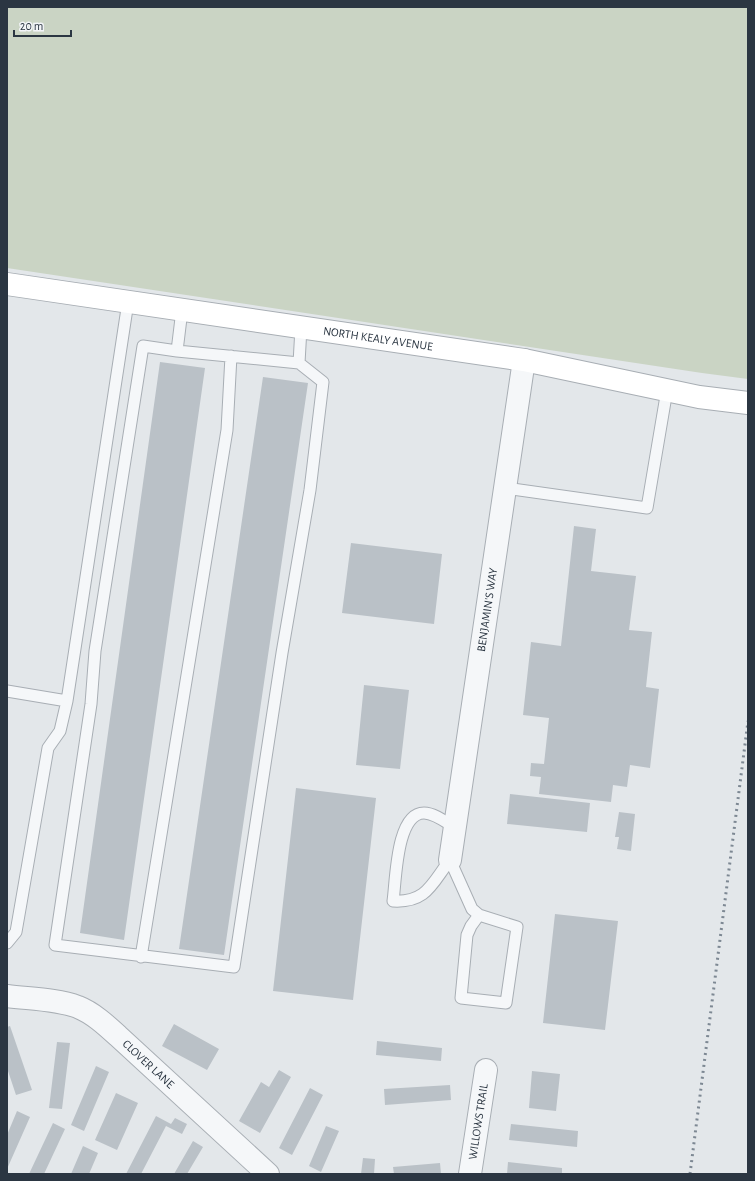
<svg xmlns="http://www.w3.org/2000/svg" width="755" height="1181" font-family="'Alegreya Sans',sans-serif">
	<style>
		.green { fill: #cad4c4 }
		.building { fill: #bac1c7 }
		.lines { fill: none; stroke-linecap: round; stroke-linejoin: round }
		.lane-casing { stroke: #a8aeb4; stroke-width: 13 }
		.street-casing { stroke: #a8aeb4; stroke-width: 24 }
		.secondary-casing { stroke: #a8aeb4; stroke-width: 24 }
		.lane { stroke: #f5f7f9; stroke-width: 11 }
		.street { stroke: #f5f7f9; stroke-width: 22 }
		.secondary { stroke: #fff; stroke-width: 22 }
		.rail { stroke: #7d8893; stroke-width: 3; stroke-dasharray: 2 4; stroke-linecap: butt }
		.labels { text-anchor: middle; stroke-width: 3; stroke-linejoin: round; paint-order: stroke }
		.street-label { font-size: 12px; fill: #2b3642; stroke: #f3f5f8 }
	</style>
	<rect width="100%" height="100%" fill="#e3e7ea"/>
	<path class="green" d="M7,7H748V379L702,373L7,268Z"/>
	<path class="building" d="M160,362L205,368L124,940L80,933Z
		M263,377L308,383L224,955L179,949Z
		M574,526L596,529L591,571L636,576L629,630L652,632L646,687L659,689L650,768L630,765L627,787L613,785L611,802L539,794L541,777L530,776L531,763L544,764L549,718L523,715L531,642L561,646Z
		M351,543L442,554L434,624L342,613Z
		M364,685L409,690L400,769L356,765Z
		M296,788L376,798L353,1000L273,991Z
		M510,794L590,803L587,832L507,824Z
		M619,812L635,814L631,851L617,849L619,837H615Z
		M555,914L618,921L605,1030L543,1023Z
		M174,1024L219,1049L207,1070L162,1046Z
		M10,1026L32,1090L16,1095L7,1068V1027Z
		M377,1041L442,1048L441,1061L376,1055Z
		M57,1042L70,1043L62,1109L49,1108Z
		M96,1066L109,1072L84,1131L71,1125Z
		M279,1070L291,1077L260,1133L239,1121L261,1082L269,1087Z
		M532,1071L560,1074L556,1111L529,1108Z
		M450,1085L451,1100L385,1105L384,1089Z
		M310,1088L323,1095L292,1155L279,1148Z
		M116,1093L138,1103L117,1150L95,1140Z
		M17,1111L30,1117L7,1169V1135Z
		M156,1116L171,1124L175,1118L187,1124L182,1134L166,1126L141,1174H126Z
		M53,1123L65,1129L44,1174H29Z
		M511,1124L578,1131L577,1147L509,1140Z
		M326,1126L339,1131L321,1172L309,1166Z
		M193,1141L203,1147L187,1174H174Z
		M83,1146L98,1153L89,1174H71Z
		M363,1158L375,1159L374,1174H361Z
		M508,1162L562,1168V1174H507Z
		M440,1163L441,1174H394L393,1167Z"/>
	<g class="lines">
		<g class="lane-casing">
			<path id="lane" d="M182,310L177,351L143,346L95,651L91,704L55,945L234,967L282,653L310,490L323,382L299,363L301,328
				M177,351L299,363
				M505,488L647,508L667,390
				M7,691L67,701L128,302
				M454,827C446,822 434,813 424,813C396,813 396,881 393,901C427,903 432,883 450,860L472,909L479,915L517,927L506,1003L461,998L467,935L471,926L479,915
				M7,943L16,932L48,748L60,731L67,701
				M141,957L227,430L231,356"/>
		</g>
		<g class="street-casing">
			<g id="street">
				<path id="s1" d="M450,860L524,360"/>
				<path id="s2" d="M7,996C30,999 56,999 78,1007C93,1013 106,1025 118,1036L268,1174"/>
				<path id="s3" d="M470,1174L486,1070"/>
			</g>
		</g>
		<g class="secondary-casing">
			<g id="secondary">
				<path id="s4" d="M7,284L524,360L699,397L748,403"/>
			</g>
		</g>
		<use href="#lane" class="lane"/>
		<use href="#street" class="street"/>
		<use href="#secondary" class="secondary"/>
		<path class="rail" d="M690,1174L748,721"/>
	</g>
	<g class="labels">
		<g class="street-label">
			<text dy="4" stroke="none"><textPath href="#s4" startOffset="375">NORTH KEALY AVENUE</textPath></text>
			<text dy="4" stroke="none"><textPath href="#s1" startOffset="253">BENJAMIN'S WAY</textPath></text>
			<text dy="4" stroke="none"><textPath href="#s2" startOffset="163">CLOVER LANE</textPath></text>
			<text dy="4" stroke="none"><textPath href="#s3" startOffset="53">WILLOWS TRAIL</textPath></text>
		</g>
	</g>
	<rect width="755" height="1181" fill="none" stroke="#2b3642" stroke-width="16"/>
	<path d="M14 30v6h57v-6" fill="none" stroke="#2b3642" stroke-width="2"/>
	<text x="20" y="30" font-size="12" fill="#2b3642" stroke="#f3f5f8" stroke-width="3" paint-order="stroke">20 m</text>
</svg>
